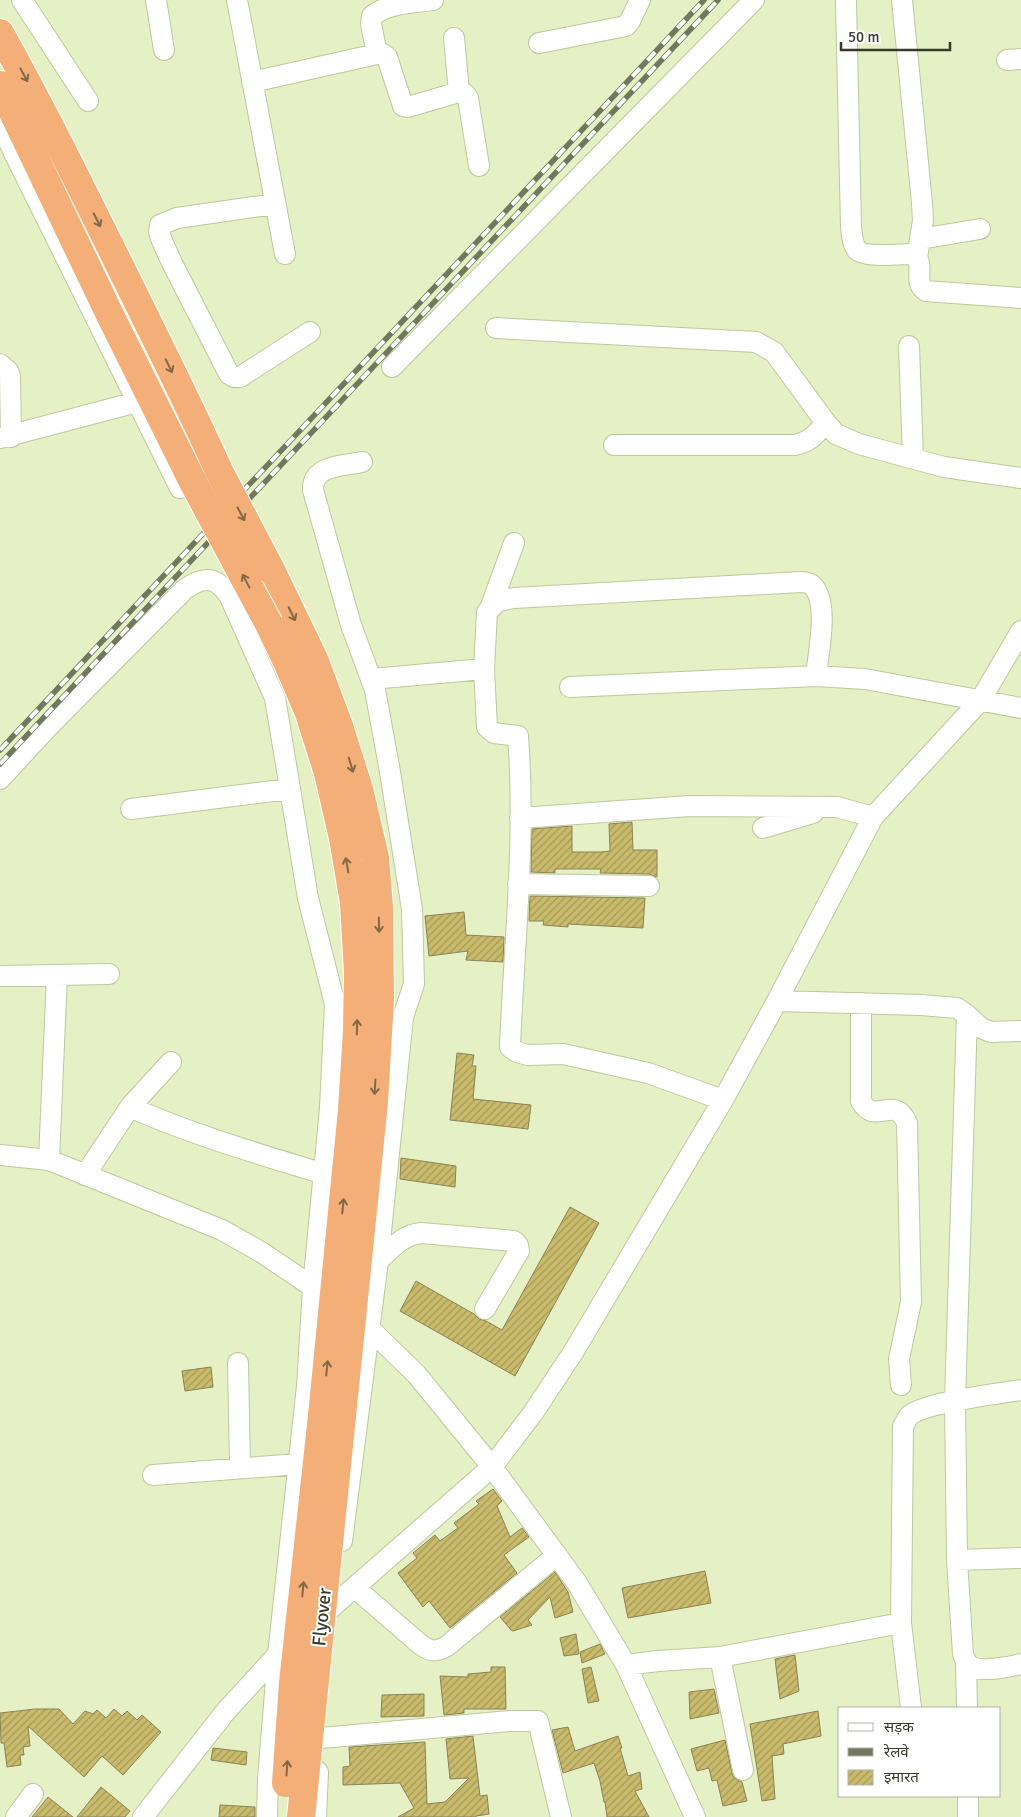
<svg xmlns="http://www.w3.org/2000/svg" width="1021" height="1817" font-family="Signika,'Noto Sans Devanagari',sans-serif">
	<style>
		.building { fill: url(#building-hatch); stroke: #8a8359 }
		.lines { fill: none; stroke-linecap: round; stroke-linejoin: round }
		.minor-casing { stroke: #bdc89d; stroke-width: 22 }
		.highway-casing { stroke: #fff; stroke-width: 30 }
		.minor { stroke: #fff; stroke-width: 20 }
		.highway { stroke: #f3af77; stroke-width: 28 }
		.rail-casing { stroke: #71785d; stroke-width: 5.5 }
		.rail { stroke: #fff; stroke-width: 4; stroke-dasharray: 11; stroke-linecap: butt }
		.highway-bridge-casing { stroke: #fff; stroke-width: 30; stroke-linecap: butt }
		.highway-bridge { stroke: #f3af77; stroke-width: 28 }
		.oneway { stroke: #826948 }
		.labels { text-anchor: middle; stroke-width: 4; stroke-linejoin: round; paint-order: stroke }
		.street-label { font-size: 19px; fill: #363a29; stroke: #fff }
	</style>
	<defs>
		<pattern id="building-hatch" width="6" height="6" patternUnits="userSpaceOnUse" patternTransform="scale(1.25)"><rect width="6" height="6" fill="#c9bb6b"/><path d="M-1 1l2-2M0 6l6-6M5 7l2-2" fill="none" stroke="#a49958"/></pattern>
	</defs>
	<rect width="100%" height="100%" fill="#e5f1c4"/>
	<path class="building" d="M632,822L633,850H657V877L649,874L600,873L601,869H555V873L531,872L532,829L572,826V852H601L610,851L609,824Z
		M530,896L645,898L643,928L568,924V927L543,925L544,921H529Z
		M464,912L466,935L504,937L503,962L466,960L468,951L429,956L425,916Z
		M457,1053L474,1055L472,1066H476L473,1099L531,1105L528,1129L450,1120Z
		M401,1158L456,1166L455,1187L400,1179Z
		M570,1207L599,1223L515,1376L400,1311L416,1281L474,1314L479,1319L486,1321L502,1330Z
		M211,1367L213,1387L185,1391L182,1371Z
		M493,1489L502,1501L497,1506L510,1537L522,1528L529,1537L504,1555L517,1573L450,1628L429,1601L423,1607L398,1573L417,1558L413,1553L435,1535L440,1541L458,1528L454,1523L479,1504L476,1501Z
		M705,1571L711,1603L628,1618L622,1588Z
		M555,1572L568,1592L573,1612L555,1618L550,1597L528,1620L532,1625L513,1631L511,1630L500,1617Z
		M576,1634L579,1654L564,1656L560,1638Z
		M600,1644L605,1654L582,1663L580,1652Z
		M795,1655L799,1691L780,1699L775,1659Z
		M491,1667H505L506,1709H464V1713L444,1715L440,1676L468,1677V1674L491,1672Z
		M591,1667L599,1701L588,1703L582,1669Z
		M714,1689L719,1713L690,1719L689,1692Z
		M424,1694V1716L381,1717L382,1695Z
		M35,1709H59L73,1724L85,1711L93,1714L97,1710L106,1718L114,1709L122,1716L127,1711L137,1720L142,1715L161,1732L123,1775L102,1756L84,1777L28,1726L30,1746L23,1747L24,1755H20L21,1765L7,1767L4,1743H1L0,1713Z
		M818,1711L821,1736L783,1744L784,1754L772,1756L775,1799L762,1801L750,1724Z
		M568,1727L575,1751L618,1736L622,1748H620L628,1776L640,1772L642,1789L635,1791L649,1817H607L605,1802H604L600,1781L594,1763L563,1773L552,1730Z
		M473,1736L480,1796L487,1795L489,1814L476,1816V1817H398L414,1808L400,1783L343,1785V1767L350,1766L349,1747L425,1742L427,1804L445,1802L469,1778L450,1779L446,1739Z
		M725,1740L732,1773L734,1778L742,1782L747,1801L723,1806L717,1780L712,1781L709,1768L697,1771L691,1749Z
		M213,1748L247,1752L246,1765L211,1760Z
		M101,1787L130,1811L125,1817H77Z
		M48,1797L73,1817H32Z
		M220,1805L255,1807V1817H219Z"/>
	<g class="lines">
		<g class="minor-casing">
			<path id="minor" d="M22,0L88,101
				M156,0L164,50
				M237,0L285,254
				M902,0L922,203L923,221L917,257
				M846,2L851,227C852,234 852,244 857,250C865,258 900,254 912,254C928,262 911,282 926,291L1021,298
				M454,38L459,92
				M539,43L626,26L630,21L640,0
				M377,54L371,24L372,16C387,3 414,3 433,0
				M1007,60L1021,59
				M252,82L377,54H383L387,57L403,106L408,107L459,92L465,94L468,98L479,166
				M0,122L14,153L180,488
				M275,204L177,218L160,225L159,232L162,241L172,263L229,374L234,377H240L310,332
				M920,239L980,229
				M496,328L756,342L774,352L826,423L836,434L859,444L944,467L1021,478
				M909,346L913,458
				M0,364L8,371L10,376L11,437
				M392,367L754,0
				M0,438L137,402
				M614,445H795C810,442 816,434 826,423
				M491,606L514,543
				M371,679L484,669
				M570,687L816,676L865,679L1021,708
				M0,779L48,727L185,589C204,576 215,576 229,595L275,698L308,898L335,1004L330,1108L313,1287L307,1386L278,1655L268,1779L267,1817
				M131,809L289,789
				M520,818L690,806L837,807L873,817
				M763,828L813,813
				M518,884L649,886
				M0,976L109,974
				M777,1001L921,1005L957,1008L967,1015L981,1028L991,1032L1021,1031
				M861,1003V1101C875,1127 894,1093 907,1123L911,1302L899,1359L901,1385
				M967,1015L955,1401L957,1560L963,1654C965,1659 966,1664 972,1667C982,1672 1010,1667 1021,1664
				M723,1100L648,1073L563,1054L528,1055L517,1052L510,1047C514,944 526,840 518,736L494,733L487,727L484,669L487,612L498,601L514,598L801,582C805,582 809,583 812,585C830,602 818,654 816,676
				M130,1107C193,1135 259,1154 324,1174
				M0,1155L49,1160L222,1230L261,1252L313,1287
				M49,1160L57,975
				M85,1175L130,1107L171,1062
				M378,1261C391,1249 402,1235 421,1233L514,1241L518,1245L519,1251L485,1309
				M369,1328L417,1375L492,1467L577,1583L626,1665L695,1817
				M238,1363L240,1468
				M153,1475L299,1464
				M342,1541L378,1261L403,1017L414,984L412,909L389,766L375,690L351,625L313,490C312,465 343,466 362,462
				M957,1560L1021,1558
				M355,1588L421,1645C431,1652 436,1652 447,1646L557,1555
				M317,1620L492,1467L533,1413L574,1351L723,1100L777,1001L873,817L980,701L1021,631
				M720,1657L743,1770
				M966,1663L967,1708
				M626,1665L658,1661L720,1657L901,1623
				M911,1708L901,1623L903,1426C905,1424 907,1418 909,1416C925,1402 998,1394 1021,1390
				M321,1738L510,1721H538L561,1817
				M16,1817L33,1794
				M143,1817L226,1711L280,1652
				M316,1817L318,1772
				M968,1817V1796"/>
		</g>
		<g class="highway-casing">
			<path id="highway" d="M0,33C42,108 80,185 118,262C152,331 187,400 219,471
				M0,85L110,315L194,484
				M271,570L314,659L339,726L359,789L375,858L379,907L380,999L374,1102L342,1416
				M269,624L288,664L309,713L328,773L343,838L354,903L358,972L357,1031L352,1110L322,1416"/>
		</g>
		<use href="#minor" class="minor"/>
		<use href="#highway" class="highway"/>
		<g class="rail-casing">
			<path id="rail" d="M0,750L704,0
				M0,764L718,0"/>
		</g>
		<use href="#rail" class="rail"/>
		<g class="highway-bridge-casing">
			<path id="highway-bridge" d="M219,471L271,570
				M194,484L269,624
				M286,1783L293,1683L322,1416
				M301,1817L342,1416"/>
		</g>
		<use href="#highway-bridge" class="highway-bridge"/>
	</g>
	<defs><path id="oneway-shaft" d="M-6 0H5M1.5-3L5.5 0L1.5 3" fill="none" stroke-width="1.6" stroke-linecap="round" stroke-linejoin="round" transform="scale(1.25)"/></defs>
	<g class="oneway">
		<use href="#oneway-shaft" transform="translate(24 75) rotate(61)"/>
		<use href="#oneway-shaft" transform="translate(97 220) rotate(63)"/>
		<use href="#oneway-shaft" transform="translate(169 366) rotate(64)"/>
		<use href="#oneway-shaft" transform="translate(241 514) rotate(62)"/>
		<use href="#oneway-shaft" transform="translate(246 581) rotate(-118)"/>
		<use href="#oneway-shaft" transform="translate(292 614) rotate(64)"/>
		<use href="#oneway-shaft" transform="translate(351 765) rotate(73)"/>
		<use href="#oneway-shaft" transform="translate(347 865) rotate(-100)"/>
		<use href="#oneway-shaft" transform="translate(379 925) rotate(89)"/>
		<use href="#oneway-shaft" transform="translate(357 1027) rotate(-89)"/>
		<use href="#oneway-shaft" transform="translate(375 1087) rotate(93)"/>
		<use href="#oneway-shaft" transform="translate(343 1206) rotate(-84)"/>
		<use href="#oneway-shaft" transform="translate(327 1368) rotate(-84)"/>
		<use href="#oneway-shaft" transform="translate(303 1589) rotate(-84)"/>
		<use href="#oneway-shaft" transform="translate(287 1768) rotate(-86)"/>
	</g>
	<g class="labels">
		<g class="street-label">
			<text transform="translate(321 1617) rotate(-84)" y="7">Flyover</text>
		</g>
	</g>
	<rect x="838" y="1707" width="162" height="90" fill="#ffffff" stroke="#afb0a9"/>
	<rect x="848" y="1723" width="25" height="8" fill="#ffffff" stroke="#afb0a9"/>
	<text x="884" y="1732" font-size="15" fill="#363a29">सड़क</text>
	<rect x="848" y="1748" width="25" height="8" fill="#71785d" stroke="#afb0a9"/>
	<text x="884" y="1757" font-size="15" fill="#363a29">रेलवे</text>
	<rect x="848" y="1770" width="25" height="15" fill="url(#building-hatch)" stroke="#afb0a9"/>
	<text x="884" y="1782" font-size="15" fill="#363a29">इमारत</text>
	<path d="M841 42v8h109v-8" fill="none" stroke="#363a29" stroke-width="2.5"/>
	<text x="848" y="42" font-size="15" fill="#363a29" stroke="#ffffff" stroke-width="4" paint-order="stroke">50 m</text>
</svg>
